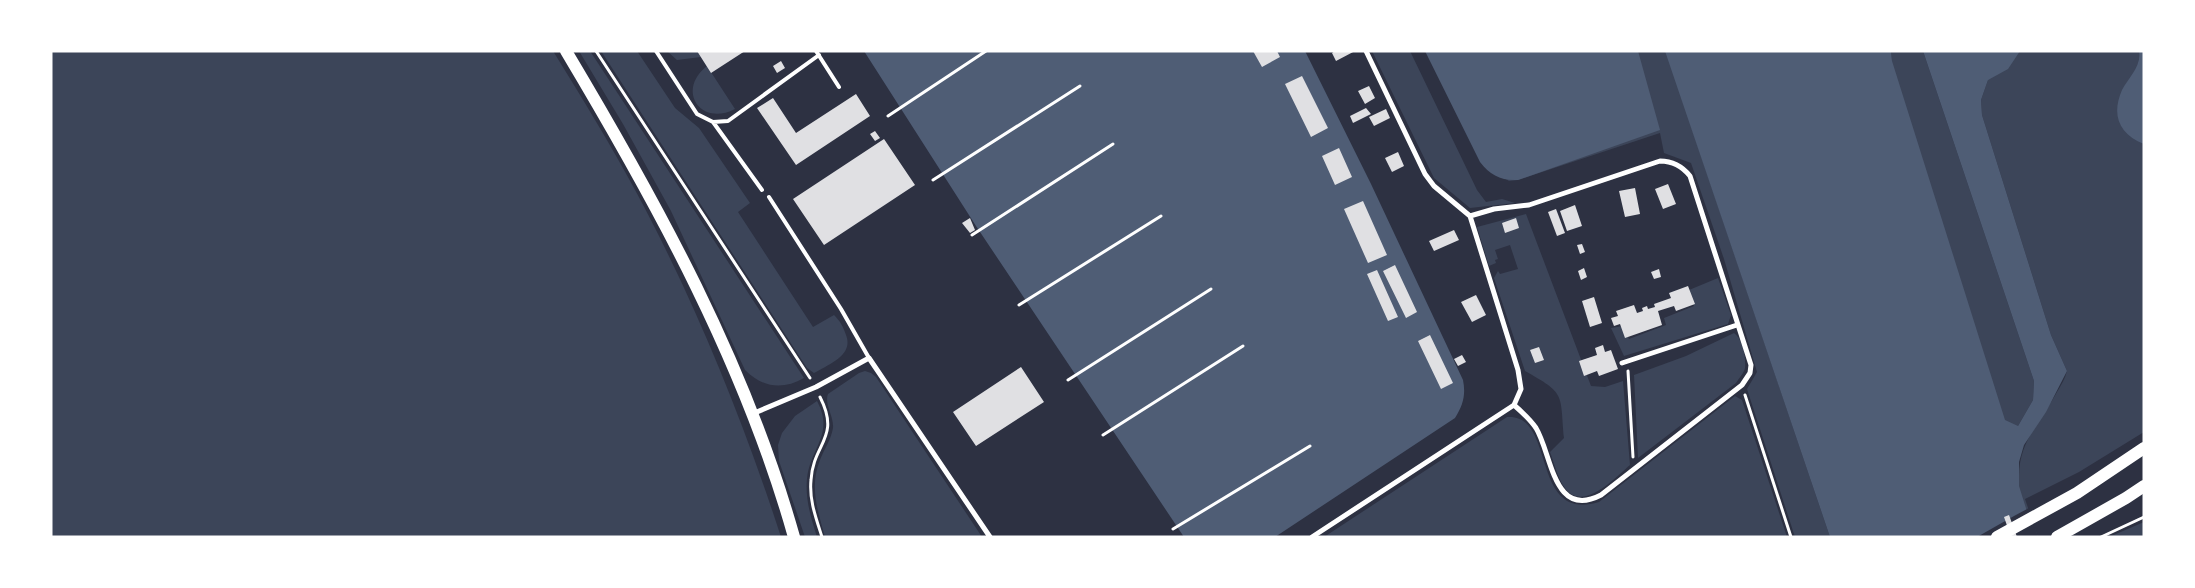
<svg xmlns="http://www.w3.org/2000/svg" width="2195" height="588" font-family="'Archivo Narrow',sans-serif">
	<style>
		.green { fill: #3c4559 }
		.water { fill: #4f5d75 }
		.pier { fill: #2d3142 }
		.building { fill: #e0e0e3 }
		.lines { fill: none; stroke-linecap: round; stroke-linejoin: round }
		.path { stroke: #fff; stroke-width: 3 }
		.service { stroke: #fff; stroke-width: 4 }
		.minor { stroke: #fff; stroke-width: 5 }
		.primary { stroke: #fff; stroke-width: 12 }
	</style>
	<rect width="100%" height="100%" fill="#2d3142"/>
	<path class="green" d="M51,51H553C581,96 609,142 634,188C694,299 742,417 781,537H51Z
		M579,51H590L804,378C783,390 763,388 745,370L671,211L623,124Z
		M601,51H637L675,108L699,128L750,203L738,212L813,327L834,315C840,321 843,326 846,335C854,355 829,364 814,373L807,368Z
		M667,51H698L701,57L677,60Z
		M1372,51H1410L1477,190L1486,202L1502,199L1515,203L1470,208L1434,178Z
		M1436,51H1865L1690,123L1830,537H1795L1794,534L1747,389L1757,372L1724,259L1691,163L1664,153L1660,133L1518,180L1509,181L1499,175Z
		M1891,51H1923L2034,381L2033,400L2018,426L2019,479C2018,442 2040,423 2057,392C2061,385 2065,379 2067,371L2051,335L1982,115L1981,100L1988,80L1976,51H2144V432L2079,472L2025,499L2038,537H1833L1892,61Z
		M707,66L735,109C700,127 676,90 707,66Z
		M1526,214L1591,386L1605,387L1623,381L1630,465C1616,477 1583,513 1565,488C1558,479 1554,463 1550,452L1564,438C1560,393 1566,394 1525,371L1494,278L1498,271L1500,274L1518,269L1510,245L1495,250L1498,259L1495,260L1496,263L1489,266L1477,227Z
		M1718,278L1731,315L1728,324L1624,356L1611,328L1623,326L1629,339L1666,325L1664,318L1694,306L1689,290Z
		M1734,333C1743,339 1746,358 1745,368C1744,373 1739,378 1736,383L1638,458L1634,375L1686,356Z
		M865,371L871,373L876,377L982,537H825C818,511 809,487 820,460C824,449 831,440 833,428C834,416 824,404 828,394L859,373Z
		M1735,396L1742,400L1787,537H1324L1507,417C1557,413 1529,523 1599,502Z
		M817,401C835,434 810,448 807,479C805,499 811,518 817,537H805L779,461L778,445L782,433L795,416Z
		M2144,522V537H2109Z"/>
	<path class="water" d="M864,51H1305L1371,184L1463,380C1466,395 1463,405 1455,418L1275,537H1184L976,226Z
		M1425,51H1638L1660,130L1518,180C1501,181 1490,175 1480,162Z
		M1665,51H1891L1892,61L2005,420L2018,426L2033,400L2034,381L1923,51H2020L2008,69L1988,80L1981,100L1982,115L2051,335L2067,371L2046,412L2024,445L2019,462V486L2035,537H1830Z
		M2139,51H2144V144C2119,134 2111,115 2122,90C2128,78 2142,66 2139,51Z"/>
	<path class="pier" d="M2029,508L2038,537H1977L2014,516Z"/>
	<path class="building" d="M697,51H745L711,73Z
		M1253,51H1277L1280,57L1262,67Z
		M1335,51H1355L1336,61L1332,53Z
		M781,61L785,68L777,73L773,66Z
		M1302,76L1328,128L1311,137L1285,84Z
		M1369,86L1375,98L1365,104L1358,91Z
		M856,94L870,116L796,165L757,108L773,98L796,133Z
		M1366,108L1371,114L1353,123L1350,116Z
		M1386,109L1390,118L1374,126L1369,117Z
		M875,131L880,138L875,141L870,134Z
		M884,139L915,185L824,245L793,199Z
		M1339,148L1352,177L1335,185L1322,156Z
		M1398,152L1404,166L1392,172L1385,158Z
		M1668,184L1676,204L1663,209L1655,189Z
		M1635,188L1640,214L1625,217L1619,191Z
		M1363,201L1387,255L1368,263L1344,209Z
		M1575,205L1582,226L1567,231L1560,211Z
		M1556,209L1565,233L1557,236L1548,212Z
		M970,218L975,230L970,233L962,223Z
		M1516,218L1519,228L1505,233L1502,223Z
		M1454,230L1459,240L1434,251L1429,241Z
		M1582,244L1585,252L1580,254L1577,245Z
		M1395,265L1417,312L1406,318L1383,271Z
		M1584,268L1587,277L1581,280L1578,271Z
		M1659,269L1661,277L1654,279L1651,272Z
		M1377,270L1398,317L1388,321L1367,274Z
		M1688,286L1695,304L1676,311L1674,306L1658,311L1662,325L1625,338L1620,324L1614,326L1611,318L1618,316L1616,311L1634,305L1637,313L1643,311L1642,308L1647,306L1648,309L1655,307L1654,304L1671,298L1669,293Z
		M1476,295L1486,315L1472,322L1461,302Z
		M1594,297L1602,323L1590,327L1582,301Z
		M1430,335L1453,383L1441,389L1418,341Z
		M1603,345L1605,352L1611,350L1618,369L1599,376L1597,371L1584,376L1579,361L1597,355L1595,348Z
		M1539,347L1544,360L1535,363L1530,350Z
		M1462,355L1466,362L1458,366L1454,359Z
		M1021,367L1044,402L976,446L953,412Z
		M2009,515L2017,537H2011L2004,517Z"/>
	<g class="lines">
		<path class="path" d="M596,51L810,378
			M888,116L986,51
			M933,180L1080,86
			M972,235L1113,144
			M1019,305L1161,216
			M1628,371L1633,457
			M1068,380L1211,289
			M1745,395L1791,537
			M820,397C841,438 813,443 811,480C809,500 816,518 822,537
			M1103,435L1243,346
			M1173,529L1310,446
			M2101,537L2144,517"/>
		<path class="service" d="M656,51L697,114L713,122L728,121L819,55
			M816,51L839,87
			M713,122L762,190
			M769,197L841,309L869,358"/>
		<path class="minor" d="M1470,216L1494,209L1529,205L1660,161C1673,161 1682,166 1690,176L1751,365L1750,373L1742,385L1601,495C1553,520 1552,454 1536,428C1530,419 1522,412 1514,405
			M1622,363L1737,325
			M752,414L816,387L869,358L990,537
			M1312,537L1514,405L1521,389L1518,370L1470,216L1434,186L1425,174L1366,51"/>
		<path class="primary" d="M566,51C658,205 745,363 794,537
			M1997,537L2077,493L2144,448
			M2057,537L2126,498L2144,486"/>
	</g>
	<rect width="2195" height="588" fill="none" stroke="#ffffff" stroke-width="105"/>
</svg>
